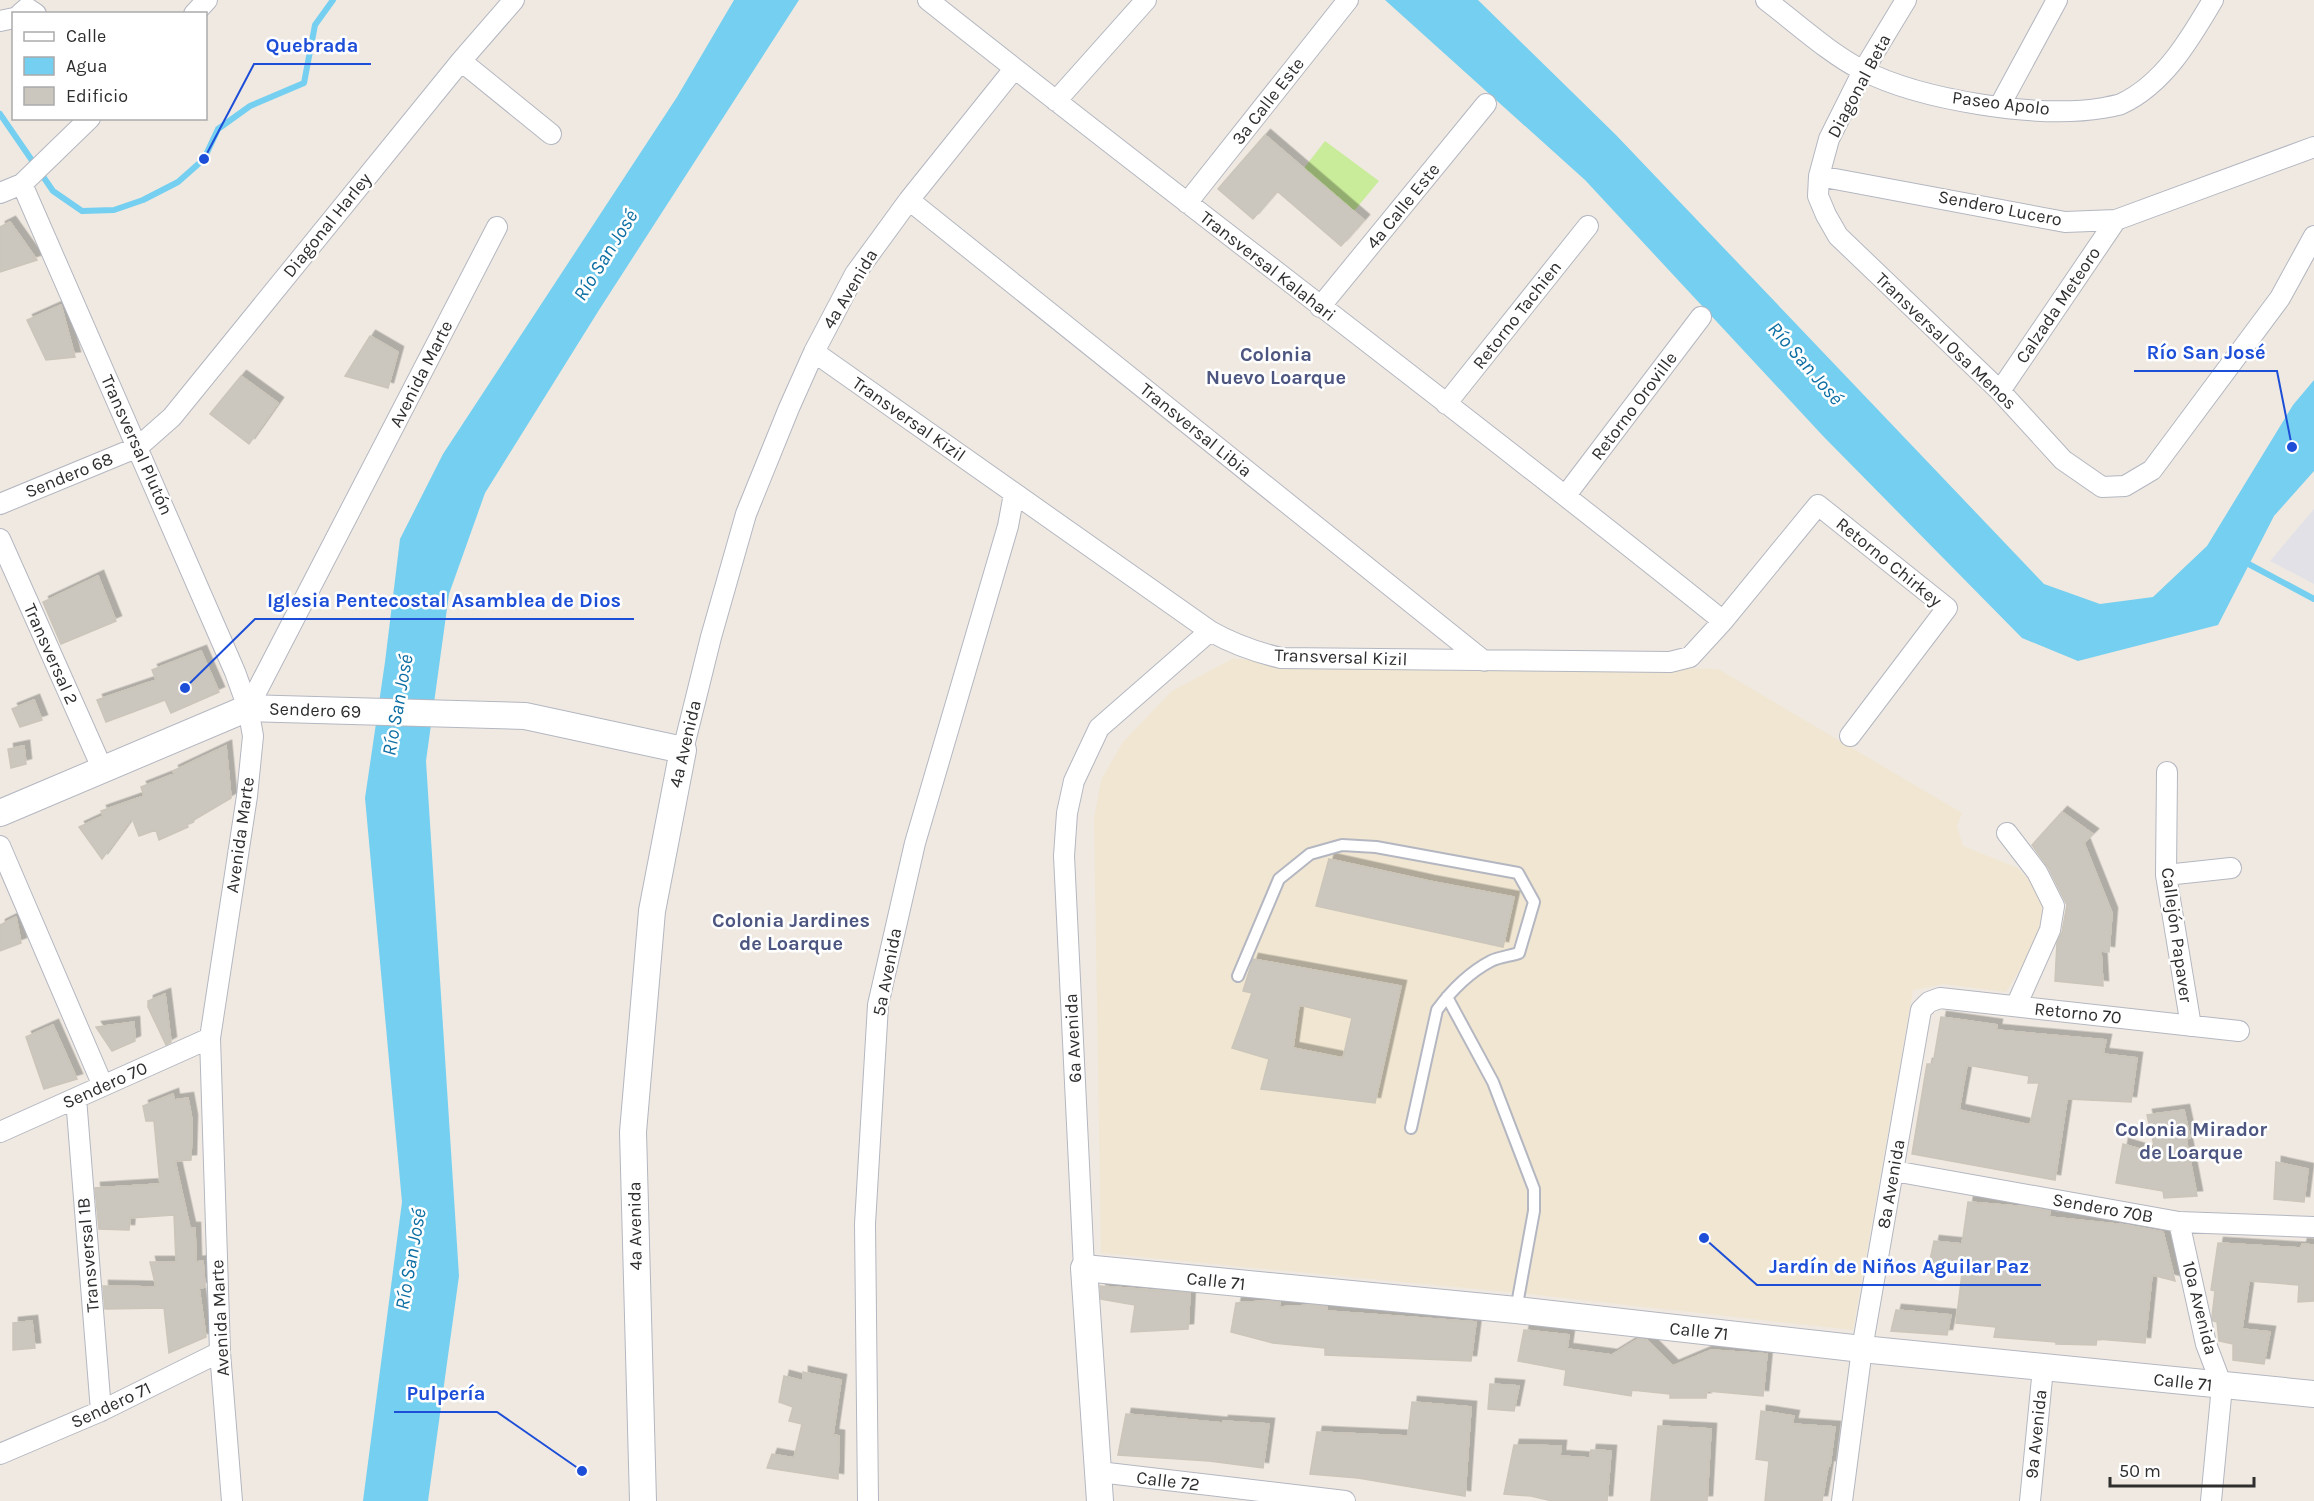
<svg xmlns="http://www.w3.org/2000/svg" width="2314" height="1501" font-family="Karla,sans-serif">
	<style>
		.industrial { fill: #e3e1e8 }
		.education { fill: #f0e6d1 }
		.pitch { fill: #c9ec9a }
		.water { fill: #75cff0 }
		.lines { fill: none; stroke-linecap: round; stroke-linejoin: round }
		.stream { stroke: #75cff0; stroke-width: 6 }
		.building { fill: #cbc7bf; stroke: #cbc5ba; stroke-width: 1.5; fill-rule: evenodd; filter: url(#shadow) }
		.service-casing { stroke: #b4b7c1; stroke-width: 14 }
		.minor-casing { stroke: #b4b7c1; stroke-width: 22 }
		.tertiary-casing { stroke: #b4b7c1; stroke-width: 28 }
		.service { stroke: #fff; stroke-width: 10 }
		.minor { stroke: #fff; stroke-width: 20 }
		.tertiary { stroke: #fff; stroke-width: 26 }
		.labels { text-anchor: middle; stroke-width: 5; stroke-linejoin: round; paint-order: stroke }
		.street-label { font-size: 18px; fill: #2e2e2e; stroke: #fff }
		.water-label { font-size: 20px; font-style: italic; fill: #0d6fa3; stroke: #fff }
		.neighbourhood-label { font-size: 20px; font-weight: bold; fill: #4d5680; stroke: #fff }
		.leader { fill: none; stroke: #1d4ed8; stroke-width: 2 }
		.callout-dot { fill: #1d4ed8; stroke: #fff; stroke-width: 2 }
		.callout-label { font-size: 20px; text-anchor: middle; font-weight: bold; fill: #1d4ed8; stroke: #fff; stroke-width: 5; stroke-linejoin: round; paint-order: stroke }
	</style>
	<defs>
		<filter id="shadow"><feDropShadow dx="5.5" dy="-5.5" stdDeviation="0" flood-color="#0004"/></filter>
	</defs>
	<rect width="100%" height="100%" fill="#efe9e1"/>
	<path class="industrial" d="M2314,509V584L2270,561Z"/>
	<path class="education" d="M1232,659L1718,669L1962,813L1957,826L1963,846L2018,868L2041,894L2043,920L2030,953L2006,992L1944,984L1913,990L1853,1330L1529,1294L1101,1253L1094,819L1101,780L1123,742L1172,691Z"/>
	<path class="pitch" d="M1325,141L1379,181L1354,211L1301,172Z"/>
	<path class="water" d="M734,0H799L599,310L485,493L449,594L426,761L459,1276L428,1501H363L402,1202L365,798L385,662L400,539L443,454L677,97Z
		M1385,0H1478L1616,135L2044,584L2100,604L2153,597L2207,546L2293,405L2314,380V471L2274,516L2218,625L2078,661L2022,638L1823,436L1585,180Z"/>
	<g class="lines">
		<path class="stream" d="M0,114L53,191L82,211L114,210L143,200L178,182L204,159L218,129L250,106L304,83L315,25L333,0
			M2243,561L2314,599"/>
	</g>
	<path class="building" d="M1265,135L1364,220L1341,246L1277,191L1253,219L1218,189Z
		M10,222L37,260L0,272V227Z
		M61,305L75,357L46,360L27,320Z
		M370,336L398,352L388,388L345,376Z
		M241,376L278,403L249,444L210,414Z
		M98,576L116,621L61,644L43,602Z
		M201,651L219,692L171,713L165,700L106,722L97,700L156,680L152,670Z
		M34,700L42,720L20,727L12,709Z
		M24,746L26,764L11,768L8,749Z
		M226,746L231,798L187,824L188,827L159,840L156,830L139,836L132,818L102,859L79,827L103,816L101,811L144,796L141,787L174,774L173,771Z
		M2062,812L2093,834L2084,843L2112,913L2109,952L2101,951L2103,986L2055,981L2057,943L2062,932L2067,905L2048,867L2032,845Z
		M1329,859L1429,881L1514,897L1503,947L1316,906Z
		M16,917L21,943L0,951V925Z
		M1253,959L1401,986L1375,1103L1261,1089L1269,1059L1232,1048L1252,993L1243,991ZM1299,1005L1352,1018L1343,1058L1293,1048Z
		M165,994L171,1042L166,1045L148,1007V1001Z
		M1941,1017L1997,1025L1996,1030L2106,1040L2103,1054L2137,1058L2131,1102L2067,1099L2055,1180L1912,1154L1927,1064H1933ZM1967,1065L2029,1076L2028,1083H2039L2030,1125L1959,1110Z
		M134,1022L135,1041L112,1051L96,1027Z
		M53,1025L77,1079L44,1089L26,1037Z
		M173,1094L174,1100L188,1098L192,1120L191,1160L175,1161L190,1228H195L196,1262L203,1261L205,1287L199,1288L206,1337L169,1353L164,1308L105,1309L103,1286L156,1287L150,1262H176L174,1215L130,1218L129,1230L99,1229L95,1188L160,1184L154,1121H146L143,1106Z
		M2184,1110L2190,1138L2186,1139L2197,1196L2164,1198L2163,1191L2116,1183L2123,1144L2156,1154L2147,1115Z
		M2276,1162L2308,1169L2304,1202L2274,1199Z
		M1968,1202L2028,1207L2050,1211L2049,1217L2126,1225L2163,1232L2175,1281L2152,1275L2145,1343L2097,1339L2096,1345L2056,1344V1342L1994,1337L1996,1327L1956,1323L1963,1265H1929L1934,1241L1962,1244Z
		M2218,1243L2301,1248L2302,1244L2314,1245V1301L2298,1302L2299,1285L2249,1281L2242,1329L2270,1332L2264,1364L2233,1360V1344L2219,1341L2217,1322L2213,1321L2212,1317L2215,1291L2211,1290Z
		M1100,1286L1190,1293L1188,1329L1131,1332L1135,1305L1101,1299Z
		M1264,1301L1280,1302L1279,1307L1314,1305L1327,1307V1311L1476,1322L1471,1361L1325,1355V1348L1273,1343L1231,1332L1236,1303Z
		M1896,1310L1951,1315L1947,1335L1891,1331Z
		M32,1321L35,1348L13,1350V1323Z
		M1524,1330L1569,1335L1567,1349L1612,1355L1638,1339L1647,1340L1673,1366L1711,1350L1767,1354L1763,1396L1707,1391L1706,1398H1670V1394L1632,1390L1631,1396L1564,1385L1566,1370L1518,1361Z
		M803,1372L841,1380L833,1435L839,1436L838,1479L767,1468L772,1454L794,1458L802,1424L789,1421L793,1407L779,1402L784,1376L803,1381Z
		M1490,1384L1519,1386L1514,1411L1488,1409Z
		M1412,1402L1471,1407L1465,1496L1358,1478L1310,1474L1317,1432L1408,1436Z
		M1761,1411L1794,1416L1792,1424L1835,1427L1830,1466H1828L1822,1501H1765L1769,1461L1756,1459Z
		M1126,1414L1223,1423V1421L1269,1424L1263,1468L1209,1461L1118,1455Z
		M1658,1426L1711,1429L1707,1501H1651Z
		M1514,1445L1561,1446L1560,1456L1590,1458L1591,1450L1611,1451L1607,1501H1552L1531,1496L1504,1494Z"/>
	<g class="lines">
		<g class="service-casing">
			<path id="service" d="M1238,976L1279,879L1310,854L1342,845L1376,847L1518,873L1534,902L1519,953C1510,956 1499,957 1491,961C1470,972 1451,991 1437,1010L1411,1128
				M1447,997L1493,1082L1534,1189V1211L1516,1310"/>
		</g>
		<g class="minor-casing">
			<path id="minor" d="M928,0C1191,209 1461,410 1723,621
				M1766,0C1795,22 1830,54 1862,70C1921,100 2038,119 2103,108C2108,107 2115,106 2121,104C2164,84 2190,39 2213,0
				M1906,0L1863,71L1829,139L1819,176L1818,196L1826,215L1838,236L2000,391L2063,460L2102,487L2125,486L2152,470L2280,298L2314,236
				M20,14L27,8L36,14
				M194,14L207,0
				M0,21L14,18
				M461,61L551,134
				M1056,101L1146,0
				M1999,107L2057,0
				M1819,176L2065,222L2116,220L2314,147
				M22,184L235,672L248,708L253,736L247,796L210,1038L220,1352L232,1501
				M0,193L22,184L90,118
				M909,200L1484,661
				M1187,203L1348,0
				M1320,307L1486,104
				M814,352L1210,631C1233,644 1255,652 1281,658L1670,662L1690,657L1723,621L1818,505L1947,608L1850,736
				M2000,391L2116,220
				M1446,404L1588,226
				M1566,495L1701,317
				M0,504L138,447L172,417L461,61L514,0
				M0,539L102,768
				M248,708L497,227
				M683,750L711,637L746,514L789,408L814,352L855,274L909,200L1014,69
				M2167,772L2166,875L2191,1026
				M2007,833L2037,872L2054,906L2050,930L2016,1006
				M0,846L103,1086
				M2166,875L2231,868
				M76,1098L101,1411
				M0,1132L210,1038
				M1894,1171L2179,1222L2314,1227
				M2179,1222L2206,1344L2222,1386L2211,1501
				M1084,1268L1064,856L1067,813L1074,781L1099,728L1210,631
				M0,1454L101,1411L220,1352
				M1099,1472L1345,1501
				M868,1501L865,1224L878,1005L915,843L1008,526L1014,494
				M1842,1501L1862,1349L1921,1010L1929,1002L1940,998L2239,1031
				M2030,1501L2043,1368"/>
		</g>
		<g class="tertiary-casing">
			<path id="tertiary" d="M0,813L248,708L525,716L683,750L652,911L633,1132L643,1501
				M1100,1501L1084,1268L1516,1310L1862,1349L2314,1394"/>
		</g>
		<use href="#service" class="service"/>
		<use href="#minor" class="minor"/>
		<use href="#tertiary" class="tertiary"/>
	</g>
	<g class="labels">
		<g class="street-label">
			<text transform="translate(1859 86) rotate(-62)" y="6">Diagonal Beta</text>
			<text transform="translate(1268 101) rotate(-52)" y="6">3a Calle Este</text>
			<text transform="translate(2001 103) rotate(7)" y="6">Paseo Apolo</text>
			<text transform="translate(1403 206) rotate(-51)" y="6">4a Calle Este</text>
			<text transform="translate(2000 208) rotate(11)" y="6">Sendero Lucero</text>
			<text transform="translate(327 225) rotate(-51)" y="6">Diagonal Harley</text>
			<text transform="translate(1268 266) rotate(38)" y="6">Transversal Kalahari</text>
			<text transform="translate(850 289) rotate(-59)" y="6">4a Avenida</text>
			<text transform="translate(2058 305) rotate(-56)" y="6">Calzada Meteoro</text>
			<text transform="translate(1517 315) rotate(-52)" y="6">Retorno Tachien</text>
			<text transform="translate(1946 341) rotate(44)" y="6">Transversal Osa Menos</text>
			<text transform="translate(421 374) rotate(-63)" y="6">Avenida Marte</text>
			<text transform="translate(1634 406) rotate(-53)" y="6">Retorno Oroville</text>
			<text transform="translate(909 419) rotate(35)" y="6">Transversal Kizil</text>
			<text transform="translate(1196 430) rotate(39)" y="6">Transversal Libia</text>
			<text transform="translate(137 445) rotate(66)" y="6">Transversal Plutón</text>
			<text transform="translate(69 475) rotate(-22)" y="6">Sendero 68</text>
			<text transform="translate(1889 562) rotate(39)" y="6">Retorno Chirkey</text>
			<text transform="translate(51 654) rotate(66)" y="6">Transversal 2</text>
			<text transform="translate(1341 657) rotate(2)" y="6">Transversal Kizil</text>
			<text transform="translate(315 710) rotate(2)" y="6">Sendero 69</text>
			<text transform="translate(685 744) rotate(-77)" y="6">4a Avenida</text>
			<text transform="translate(240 835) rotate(-82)" y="6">Avenida Marte</text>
			<text transform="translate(2177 935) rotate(82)" y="6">Callejón Papaver</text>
			<text transform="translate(887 972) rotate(-79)" y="6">5a Avenida</text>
			<text transform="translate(2078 1013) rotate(6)" y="6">Retorno 70</text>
			<text transform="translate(1073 1038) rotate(-93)" y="6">6a Avenida</text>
			<text transform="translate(105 1085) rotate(-24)" y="6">Sendero 70</text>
			<text transform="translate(1891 1184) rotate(-80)" y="6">8a Avenida</text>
			<text transform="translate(2103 1208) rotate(10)" y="6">Sendero 70B</text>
			<text transform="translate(635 1226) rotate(-91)" y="6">4a Avenida</text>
			<text transform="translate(88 1255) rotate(-95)" y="6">Transversal 1B</text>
			<text transform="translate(1216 1281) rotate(6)" y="6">Calle 71</text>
			<text transform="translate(2200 1308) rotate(76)" y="6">10a Avenida</text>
			<text transform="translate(220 1318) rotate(-93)" y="6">Avenida Marte</text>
			<text transform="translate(1699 1331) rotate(6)" y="6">Calle 71</text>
			<text transform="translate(2183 1382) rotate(6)" y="6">Calle 71</text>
			<text transform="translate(111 1405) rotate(-25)" y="6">Sendero 71</text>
			<text transform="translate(2036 1434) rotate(-84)" y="6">9a Avenida</text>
			<text transform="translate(1168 1481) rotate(7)" y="6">Calle 72</text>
		</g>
		<g class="water-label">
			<text transform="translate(605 255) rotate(-58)" y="7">Río San José</text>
			<text transform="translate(1806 363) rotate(49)" y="7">Río San José</text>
			<text transform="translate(397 705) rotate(-80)" y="7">Río San José</text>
			<text transform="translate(410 1259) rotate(-80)" y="7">Río San José</text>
		</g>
		<g class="neighbourhood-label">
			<text x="1276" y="361">Colonia<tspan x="1276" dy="23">Nuevo Loarque</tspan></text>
			<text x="791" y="927">Colonia Jardines<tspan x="791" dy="23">de Loarque</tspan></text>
			<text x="2191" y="1136">Colonia Mirador<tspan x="2191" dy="23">de Loarque</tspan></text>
		</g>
	</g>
	<path class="leader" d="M204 159L254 64H371M2292 447L2277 371H2134M185 688L255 619H634M1704 1238L1757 1285H2041M582 1471L497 1412H394"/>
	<g class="callout-dot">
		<circle cx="204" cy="159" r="6"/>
		<circle cx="2292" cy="447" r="6"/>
		<circle cx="185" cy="688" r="6"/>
		<circle cx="1704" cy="1238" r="6"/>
		<circle cx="582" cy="1471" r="6"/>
	</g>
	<g class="callout-label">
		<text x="312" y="52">Quebrada</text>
		<text x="2206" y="359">Río San José</text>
		<text x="444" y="607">Iglesia Pentecostal Asamblea de Dios</text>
		<text x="1899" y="1273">Jardín de Niños Aguilar Paz</text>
		<text x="446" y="1400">Pulpería</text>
	</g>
	<rect x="12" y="12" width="195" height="108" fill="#ffffff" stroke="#ababab" stroke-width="1.5"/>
	<rect x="24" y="32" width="30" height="9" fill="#ffffff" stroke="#ababab" stroke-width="1.5"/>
	<text x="66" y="42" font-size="18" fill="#2e2e2e">Calle</text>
	<rect x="24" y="57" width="30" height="18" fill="#75cff0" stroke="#ababab" stroke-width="1.5"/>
	<text x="66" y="72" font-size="18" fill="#2e2e2e">Agua</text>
	<rect x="24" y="87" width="30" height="18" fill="#cbc7bf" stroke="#ababab" stroke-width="1.5"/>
	<text x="66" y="102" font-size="18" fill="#2e2e2e">Edificio</text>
	<path d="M2110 1477v9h144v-9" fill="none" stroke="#2e2e2e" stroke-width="3"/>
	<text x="2119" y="1477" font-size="18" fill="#2e2e2e" stroke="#ffffff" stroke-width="4.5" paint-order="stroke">50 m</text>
</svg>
